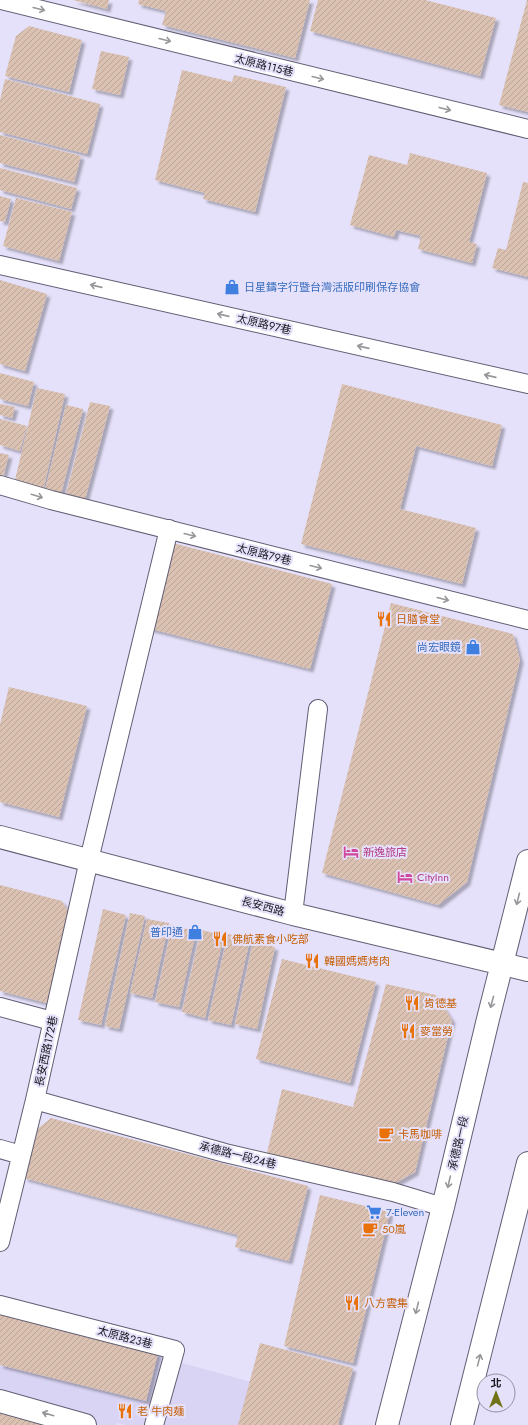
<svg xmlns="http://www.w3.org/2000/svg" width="528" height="1425" font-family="Jost,'Noto Sans TC',sans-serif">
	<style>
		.built { fill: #dad4f4 }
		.building { fill: url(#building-hatch); filter: url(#shadow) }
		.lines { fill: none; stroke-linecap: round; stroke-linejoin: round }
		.lane-casing { stroke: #625e74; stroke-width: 20 }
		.street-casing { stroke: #625e74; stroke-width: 24 }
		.secondary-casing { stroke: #625e74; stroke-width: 24 }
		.lane { stroke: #fff; stroke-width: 18 }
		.street { stroke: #fff; stroke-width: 22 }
		.secondary { stroke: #fff; stroke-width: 22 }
		.oneway { stroke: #97969a }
		.labels { text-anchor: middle; stroke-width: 4; stroke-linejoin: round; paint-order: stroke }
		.street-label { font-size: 11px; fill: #18161f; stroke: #e6e1fa }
		.shop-label { font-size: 11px; fill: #366cbe; stroke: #e6e1fa; text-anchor: start }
		.food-label { font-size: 11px; fill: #c56008; stroke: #e6e1fa; text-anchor: start }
		.hotel-label { font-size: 11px; fill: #b23c85; stroke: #e6e1fa; text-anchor: start }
	</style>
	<defs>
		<pattern id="building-hatch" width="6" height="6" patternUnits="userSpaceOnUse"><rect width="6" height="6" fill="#dac1b2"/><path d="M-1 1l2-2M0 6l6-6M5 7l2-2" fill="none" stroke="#baa599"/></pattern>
		<filter id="shadow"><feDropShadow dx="3.5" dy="3.5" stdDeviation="1" flood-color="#0004"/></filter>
	</defs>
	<rect width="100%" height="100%" fill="#e6e1fa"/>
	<path class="built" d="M0,1313L339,1406L333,1425H126L117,1423L116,1425H0Z"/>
	<path class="building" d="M73,0H109L107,9Z
		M139,0H310L295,58L162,25L166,11L138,4Z
		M318,0H425L496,18L480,76L310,31Z
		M527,0H528V112L499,105Z
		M29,26L82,40L69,92L5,76L16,36Z
		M101,51L129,57L120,95L92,89Z
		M182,70L232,82L234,75L286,87L255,212L203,199L205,193L155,180Z
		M5,79L100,104L87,154L0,132V100Z
		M0,135L81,156L74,182L0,163Z
		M410,153L487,173L469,242L477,244L472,263L418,249L421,236L396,230L394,237L350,225L369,155L407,165Z
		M0,168L77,188L71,209L0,190Z
		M523,182L528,183V277L492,268L498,248L506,250Z
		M0,196L11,199L5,222L0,221Z
		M16,198L72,212L59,261L3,246Z
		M0,280L47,294L25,371L0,364Z
		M0,373L34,382L28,406L0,399Z
		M342,384L502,425L492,466L416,446L400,509L476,528L462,584L301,544Z
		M37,388L65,394L43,491L14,484Z
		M90,402L110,406L83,507L64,502Z
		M0,404L15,407L12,418L0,415Z
		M66,405L83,409L60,498L44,494Z
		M0,419L27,426L20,451L0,445Z
		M0,453L9,455L2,480H0Z
		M165,541L332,584L310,669L143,627Z
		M391,603L513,634L520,660L467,882L438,905L322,873Z
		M9,687L87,706L59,817L0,802V724Z
		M0,885L62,901L71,916L47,1003L0,991Z
		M103,909L126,915L101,1025L78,1020Z
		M130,913L145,916L119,1029L105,1026Z
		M147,919L169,923L152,998L130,993Z
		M172,926L196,931L179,1007L155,1002Z
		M201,930L224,935L205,1018L182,1012Z
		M228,934L250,939L231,1025L208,1020Z
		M253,942L275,947L257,1029L235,1024Z
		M282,959L376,982L350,1083L256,1059Z
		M386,984L436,995L452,1020L415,1172L388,1187L266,1157L282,1089L353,1107Z
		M51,1118L308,1186L289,1261L235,1247L238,1235L24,1178L36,1130Z
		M320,1195L390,1212L353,1363L284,1346Z
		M0,1313L158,1353L146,1401L0,1365Z
		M260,1343L353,1368L338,1425H238Z
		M0,1410L55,1425H0Z"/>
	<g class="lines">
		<g class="lane-casing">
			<path id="lane" d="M1,0L528,129
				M0,265L528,384
				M0,485L51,500L528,620
				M293,914L318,709
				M0,1007L52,1021
				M35,1100L225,1153L393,1192L443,1207
				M0,1149L21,1155
				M0,1242L35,1100L89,860L169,529
				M0,1305L175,1350L154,1425"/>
		</g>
		<g class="street-casing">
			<path id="street" d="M0,1401L85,1425"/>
		</g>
		<g class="secondary-casing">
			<path id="secondary" d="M0,837L293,914L528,970
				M387,1425L443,1207L488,1019L528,861
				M462,1425L528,1163"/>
		</g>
		<use href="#lane" class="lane"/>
		<use href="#street" class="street"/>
		<use href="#secondary" class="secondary"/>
	</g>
	<defs><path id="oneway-shaft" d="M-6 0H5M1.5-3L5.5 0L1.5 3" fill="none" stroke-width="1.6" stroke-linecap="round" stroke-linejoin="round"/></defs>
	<g class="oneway">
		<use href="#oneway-shaft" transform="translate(39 9) rotate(14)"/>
		<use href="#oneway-shaft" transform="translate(165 40) rotate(14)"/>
		<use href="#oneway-shaft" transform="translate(318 78) rotate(14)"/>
		<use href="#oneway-shaft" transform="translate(445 109) rotate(14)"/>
		<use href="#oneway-shaft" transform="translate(96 286) rotate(-167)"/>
		<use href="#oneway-shaft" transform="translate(223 315) rotate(-167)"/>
		<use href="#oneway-shaft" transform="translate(363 347) rotate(-167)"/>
		<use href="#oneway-shaft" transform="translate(490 376) rotate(-167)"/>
		<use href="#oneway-shaft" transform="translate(37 496) rotate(17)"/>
		<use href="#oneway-shaft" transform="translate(190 535) rotate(14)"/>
		<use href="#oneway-shaft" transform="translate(316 567) rotate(14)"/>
		<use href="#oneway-shaft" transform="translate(443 599) rotate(14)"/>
		<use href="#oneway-shaft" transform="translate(518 899) rotate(104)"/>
		<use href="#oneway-shaft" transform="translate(492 1002) rotate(105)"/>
		<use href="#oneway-shaft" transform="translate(449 1182) rotate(103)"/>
		<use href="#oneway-shaft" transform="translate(417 1308) rotate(104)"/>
		<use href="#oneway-shaft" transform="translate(479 1360) rotate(-76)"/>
		<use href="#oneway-shaft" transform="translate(48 1414) rotate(-164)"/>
	</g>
	<defs>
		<g id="shop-bare" transform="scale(1.2)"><path d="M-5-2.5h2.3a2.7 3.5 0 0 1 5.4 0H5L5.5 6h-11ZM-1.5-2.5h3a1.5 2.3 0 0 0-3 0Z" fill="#3f7fe0" stroke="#e6e1fa" stroke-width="2.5" paint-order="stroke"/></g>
		<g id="restaurant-bare" transform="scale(1.2)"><path d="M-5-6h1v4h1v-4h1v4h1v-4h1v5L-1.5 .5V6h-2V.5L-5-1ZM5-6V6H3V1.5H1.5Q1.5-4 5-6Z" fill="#e8710a" stroke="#e6e1fa" stroke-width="2.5" paint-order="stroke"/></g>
		<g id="hotel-bare" transform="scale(1.2)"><path d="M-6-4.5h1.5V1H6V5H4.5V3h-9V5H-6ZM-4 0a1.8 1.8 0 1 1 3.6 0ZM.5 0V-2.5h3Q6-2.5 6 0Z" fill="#d1479c" stroke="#e6e1fa" stroke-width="2.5" paint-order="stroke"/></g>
		<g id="cafe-bare" transform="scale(1.2)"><path d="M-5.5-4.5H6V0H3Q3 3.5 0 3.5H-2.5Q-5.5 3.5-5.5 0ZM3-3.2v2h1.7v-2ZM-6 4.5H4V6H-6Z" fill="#e8710a" stroke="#e6e1fa" stroke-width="2.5" paint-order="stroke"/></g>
		<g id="supermarket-bare" transform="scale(1.2)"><path d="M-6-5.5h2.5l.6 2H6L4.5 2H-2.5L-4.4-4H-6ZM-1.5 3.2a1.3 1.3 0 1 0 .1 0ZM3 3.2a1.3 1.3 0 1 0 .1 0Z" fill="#3f7fe0" stroke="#e6e1fa" stroke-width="2.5" paint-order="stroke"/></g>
	</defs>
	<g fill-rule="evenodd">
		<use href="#shop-bare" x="232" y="287"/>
		<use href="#restaurant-bare" x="384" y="619"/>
		<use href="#shop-bare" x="473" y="647"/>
		<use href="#hotel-bare" x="351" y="852"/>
		<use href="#hotel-bare" x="405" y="877"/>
		<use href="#shop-bare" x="195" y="932"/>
		<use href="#restaurant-bare" x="220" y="939"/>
		<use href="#restaurant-bare" x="312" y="961"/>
		<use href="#restaurant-bare" x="412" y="1003"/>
		<use href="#restaurant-bare" x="408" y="1031"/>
		<use href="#cafe-bare" x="386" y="1134"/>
		<use href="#supermarket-bare" x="374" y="1212"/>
		<use href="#cafe-bare" x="370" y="1229"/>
		<use href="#restaurant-bare" x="352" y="1303"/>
		<use href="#restaurant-bare" x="125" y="1411"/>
	</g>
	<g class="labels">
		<g class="street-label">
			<text transform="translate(264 65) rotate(14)" y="4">太原路115巷</text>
			<text transform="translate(264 324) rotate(13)" y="4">太原路97巷</text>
			<text transform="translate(264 554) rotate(14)" y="4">太原路79巷</text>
			<text transform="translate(263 906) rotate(15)" y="4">長安西路</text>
			<text transform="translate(46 1051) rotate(-78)" y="4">長安西路172巷</text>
			<text transform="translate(458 1143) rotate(-77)" y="4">承德路一段</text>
			<text transform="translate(238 1155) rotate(14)" y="4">承德路一段24巷</text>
			<text transform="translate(125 1337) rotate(15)" y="4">太原路23巷</text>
		</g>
		<g class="shop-label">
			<text x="244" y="291">日星鑄字行暨台灣活版印刷保存協會</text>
			<text x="461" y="651" text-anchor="end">尚宏眼鏡</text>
			<text x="183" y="936" text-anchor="end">普印通</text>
			<text x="386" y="1216">7-Eleven</text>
		</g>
		<g class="food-label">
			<text x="396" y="623">日膳食堂</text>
			<text x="232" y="943">佛航素食小吃部</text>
			<text x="324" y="965">韓國媽媽烤肉</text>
			<text x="424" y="1007">肯德基</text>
			<text x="420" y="1035">麥當勞</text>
			<text x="398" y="1138">卡馬咖啡</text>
			<text x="382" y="1233">50嵐</text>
			<text x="364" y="1307">八方雲集</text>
			<text x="137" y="1415">老 牛肉麺</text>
		</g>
		<g class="hotel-label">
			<text x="363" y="856">新逸旅店</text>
			<text x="417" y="881">CityInn</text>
		</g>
	</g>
	<g transform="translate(496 1393)"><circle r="19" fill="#e6e1fa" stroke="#9490a2"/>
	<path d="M0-3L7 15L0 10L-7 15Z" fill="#727319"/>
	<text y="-6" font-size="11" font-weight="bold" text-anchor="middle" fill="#18161f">北</text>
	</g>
</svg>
